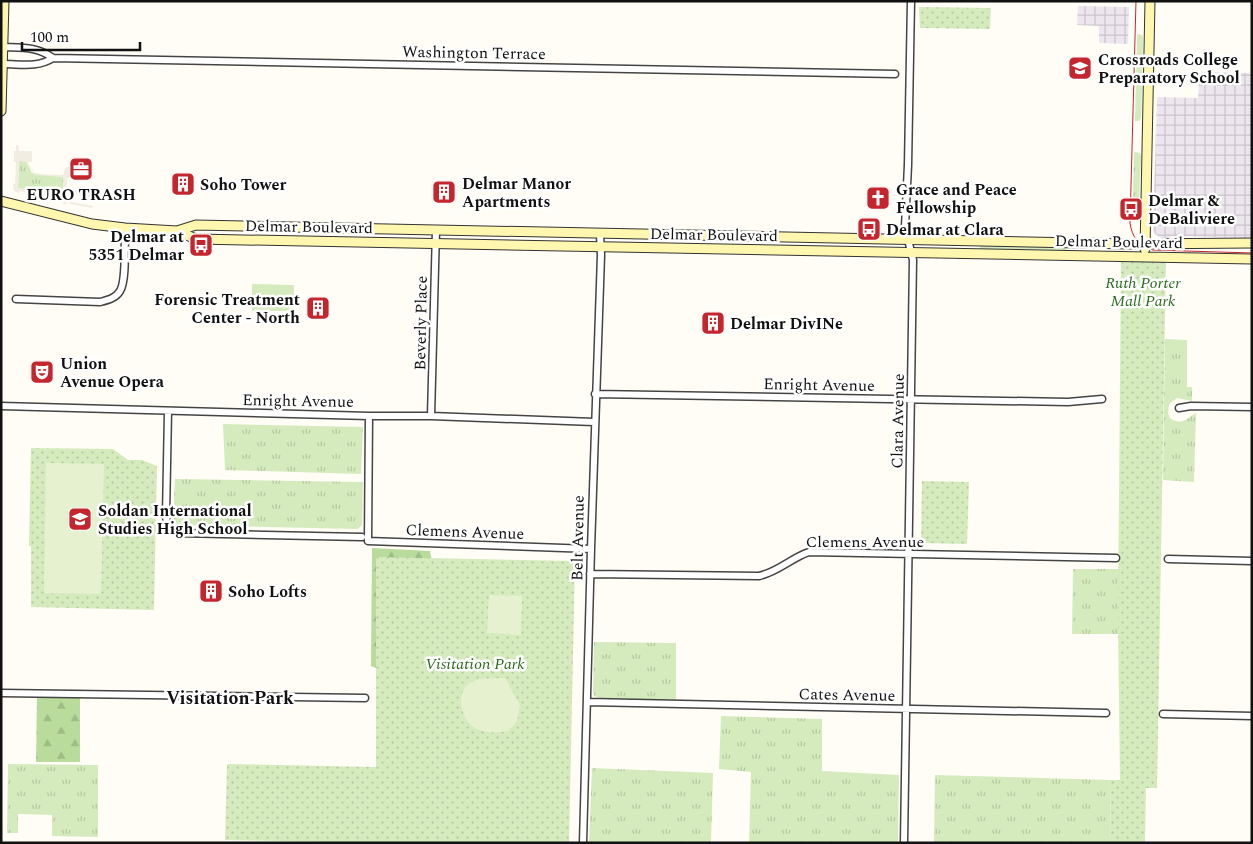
<svg xmlns="http://www.w3.org/2000/svg" width="1253" height="844" font-family="Spectral,serif">
	<style>
		.industrial { fill: url(#industrial-grid) }
		.grass { fill: url(#grass-tufts) }
		.forest { fill: url(#forest-firs) }
		.park { fill: url(#park-dots) }
		.garden { fill: #d5ebbd }
		.pitch { fill: #e6f2cf }
		.plaza { fill: #f1ede2; fill-rule: evenodd }
		.lines { fill: none; stroke-linecap: round; stroke-linejoin: round }
		.street-casing { stroke: #444; stroke-width: 9 }
		.secondary-casing { stroke: #333; stroke-width: 11 }
		.street { stroke: #fff; stroke-width: 6 }
		.secondary { stroke: #fff6b0; stroke-width: 9 }
		.tram { stroke: #c4262e; stroke-width: 1 }
		.labels { text-anchor: middle; stroke-width: 5; stroke-linejoin: round; paint-order: stroke }
		.street-label { font-size: 16px; fill: #111; stroke: #fff }
		.poi-label { font-size: 16px; font-weight: bold; fill: #111; stroke: #fff; text-anchor: start }
		.park-label { font-size: 16px; font-style: italic; fill: #2f6b1f; stroke: #fff }
		.neighbourhood-label { font-size: 18px; font-weight: bold; fill: #111; stroke: #fff }
	</style>
	<defs>
		<pattern id="industrial-grid" width="8" height="8" patternUnits="userSpaceOnUse" patternTransform="scale(1.25)"><rect width="8" height="8" fill="#eee6ef"/><path d="M0 4h8M4 0v8" fill="none" stroke="#cbc4cc"/></pattern>
		<pattern id="grass-tufts" width="24" height="20" patternUnits="userSpaceOnUse" patternTransform="scale(1.25)"><rect width="24" height="20" fill="#d5ebbd"/><path d="M3 7l-1-3M5 7V3M7 7l1-3M15 17l-1-3M17 17v-4M19 17l1-3" fill="none" stroke="#b6c8a1"/></pattern>
		<pattern id="forest-firs" width="22" height="20" patternUnits="userSpaceOnUse" patternTransform="scale(1.25)"><rect width="22" height="20" fill="#b9dc9c"/><path d="M5 1l3.5 6h-7zM16 11l3.5 6h-7z" fill="#9ebc85"/></pattern>
		<pattern id="park-dots" width="8" height="8" patternUnits="userSpaceOnUse" patternTransform="scale(1.25)"><rect width="8" height="8" fill="#d5ebbd"/><path d="M2 2h.1M6 6h.1" fill="none" stroke="#b6c8a1" stroke-width="1.8" stroke-linecap="round"/></pattern>
	</defs>
	<rect width="100%" height="100%" fill="#fffdf5"/>
	<path class="industrial" d="M1078,6L1129,7L1128,44L1099,43V26L1077,25Z
		M1202,72L1252,73V238L1171,236L1168,239H1162L1155,234L1153,230L1157,97L1198,98L1199,80Z"/>
	<path class="grass" d="M1137,34L1142,35L1143,37L1141,118L1139,121H1135Z
		M1134,152L1140,153L1141,156L1139,200H1133Z
		M19,161H26L32,173L63,177L64,200L18,188Z
		M980,245L1066,246V250L980,249Z
		M1165,339L1187,340V387H1192V401L1177,398L1169,404L1168,413L1170,418C1182,426 1186,419 1196,413L1194,482L1163,480Z
		M223,424L363,427L361,474L225,470Z
		M175,479L363,482L362,525L358,529L178,525L173,521Z
		M1073,569H1119V634H1072Z
		M594,642L676,643V700L600,698L594,696L593,691Z
		M721,716L822,719V771L899,775L898,843H749L751,772L719,769Z
		M8,764L98,765V837L52,836V815L18,814V833H7Z
		M592,768L713,773L711,843H589Z
		M935,775L1111,780L1110,843H934Z"/>
	<path class="forest" d="M372,548L430,551L432,562L397,676L371,666Z
		M37,697H80V762H36Z"/>
	<path class="park" d="M919,7L991,8L990,29L920,28Z
		M1121,260L1166,261L1157,788H1146L1145,843H1110L1111,780H1120L1118,620Z
		M31,448L113,449L128,460H142L157,466L154,610L31,607V546H29Z
		M922,481L969,482L967,544L921,543Z
		M376,557L575,561L569,843H375L225,840L227,764L376,767Z"/>
	<path class="garden" d="M252,284L294,285V311H252Z"/>
	<path class="pitch" d="M46,463L104,464L101,594L44,593Z
		M489,595L522,596L521,635L487,633Z
		M505,678L520,705L517,721L508,731C495,733 480,734 470,724C459,713 456,687 474,681C483,677 496,679 505,678Z"/>
	<path class="plaza" d="M16,145H18L19,151H32V162H29L28,163L35,174L63,175L66,167H70L69,178H67V191H93V197L67,194L66,201L93,206L92,208L66,203V205L63,204V202L20,191L19,193L14,191L13,184H15L16,162H14V151H16ZM19,161L26,162L35,175L63,177V200L18,188Z"/>
	<g class="lines">
		<g class="street-casing">
			<path id="street" d="M1,47C21,48 37,46 53,58
				M53,58L895,74
				M3,64C21,64 37,68 53,58
				M16,299L100,302C108,300 116,298 120,291C127,280 124,242 125,228
				M595,394L1068,402L1102,399
				M1,406L369,416H431L594,422
				M1179,408L1191,406L1252,407
				M168,411L166,516L168,530L179,533L362,537
				M369,416L368,541L591,549
				M431,416L436,230
				M1168,559L1252,561
				M590,574L759,576C778,572 791,558 809,552L1116,558
				M1,693L365,698
				M588,702L1106,713
				M1163,714L1252,716
				M583,843L591,549L601,255L600,234
				M904,843L913,260L905,227L908,165L911,1"/>
		</g>
		<g class="secondary-casing">
			<path id="secondary" d="M1,111L4,1
				M1,201L92,224L125,228L177,231L196,239L1252,259
				M177,231L196,225L1130,244L1252,243
				M1145,249L1150,1"/>
		</g>
		<use href="#street" class="street"/>
		<use href="#secondary" class="secondary"/>
		<path class="tram" d="M1136,1L1130,223C1132,237 1139,247 1153,250L1252,253"/>
	</g>
	<defs>
		<g id="school-square" transform="scale(1.25)"><rect x="-9" y="-9" width="18" height="18" rx="4" fill="#c4262e" stroke="#fff"/><path d="M0-5L7-2L0 1L-7-2ZM-4 1L0 2.5L4 1V4Q0 6-4 4Z" fill="#fff"/></g>
		<g id="office-square" transform="scale(1.25)"><rect x="-9" y="-9" width="18" height="18" rx="4" fill="#c4262e" stroke="#fff"/><path d="M-6-3h4V-5.5h4V-3h4V5H-6ZM-1-4.5V-3h2v-1.5ZM-6 0V1H6V0Z" fill="#fff"/></g>
		<g id="building-square" transform="scale(1.25)"><rect x="-9" y="-9" width="18" height="18" rx="4" fill="#c4262e" stroke="#fff"/><path d="M-4-6H4V6H1V3H-1V6H-4ZM-2.5-4.3h1.7v1.8h-1.7ZM.8-4.3h1.7v1.8H.8ZM-2.5-1h1.7V.8h-1.7ZM.8-1h1.7V.8H.8Z" fill="#fff"/></g>
		<g id="church-square" transform="scale(1.25)"><rect x="-9" y="-9" width="18" height="18" rx="4" fill="#c4262e" stroke="#fff"/><path d="M-1.2-6h2.4v3.5h3.3v2.4h-3.3V6h-2.4V-.1h-3.3v-2.4h3.3Z" fill="#fff"/></g>
		<g id="bus-square" transform="scale(1.25)"><rect x="-9" y="-9" width="18" height="18" rx="4" fill="#c4262e" stroke="#fff"/><path d="M-5-6H5V4H4V6H2V4H-2V6H-4V4H-5ZM-3.5-4V0h7V-4ZM-3.5 1.2v1.5H-2V1.2ZM2 1.2v1.5H3.5V1.2Z" fill="#fff"/></g>
		<g id="theatre-square" transform="scale(1.25)"><rect x="-9" y="-9" width="18" height="18" rx="4" fill="#c4262e" stroke="#fff"/><path d="M-5-5.5Q0-4 5-5.5V0Q5 5 0 6Q-5 5-5 0ZM-3.3-2.5H-1v1.5H-3.3ZM1-2.5H3.3v1.5H1ZM-2.8 1Q0 5.5 2.8 1Z" fill="#fff"/></g>
	</defs>
	<g fill-rule="evenodd">
		<use href="#school-square" x="1080" y="68"/>
		<use href="#office-square" x="81" y="169"/>
		<use href="#building-square" x="183" y="184"/>
		<use href="#building-square" x="444" y="192"/>
		<use href="#church-square" x="878" y="198"/>
		<use href="#bus-square" x="1131" y="209"/>
		<use href="#bus-square" x="869" y="229"/>
		<use href="#bus-square" x="201" y="245"/>
		<use href="#building-square" x="318" y="308"/>
		<use href="#building-square" x="713" y="323"/>
		<use href="#theatre-square" x="42" y="372"/>
		<use href="#school-square" x="80" y="519"/>
		<use href="#building-square" x="211" y="591"/>
	</g>
	<g class="labels">
		<g class="street-label">
			<text transform="translate(474 52) rotate(1)" y="6">Washington Terrace</text>
			<text transform="translate(309 226) rotate(1)" y="6">Delmar Boulevard</text>
			<text transform="translate(714 234) rotate(1)" y="6">Delmar Boulevard</text>
			<text transform="translate(1119 241) rotate(1)" y="6">Delmar Boulevard</text>
			<text transform="translate(420 323) rotate(-89)" y="6">Beverly Place</text>
			<text transform="translate(819 384) rotate(1)" y="6">Enright Avenue</text>
			<text transform="translate(298 400) rotate(1)" y="6">Enright Avenue</text>
			<text transform="translate(897 421) rotate(-89)" y="6">Clara Avenue</text>
			<text transform="translate(465 531) rotate(2)" y="6">Clemens Avenue</text>
			<text transform="translate(577 538) rotate(-89)" y="6">Belt Avenue</text>
			<text x="865" y="547">Clemens Avenue</text>
			<text transform="translate(847 694) rotate(1)" y="6">Cates Avenue</text>
		</g>
		<g class="poi-label">
			<text x="1098" y="65">Crossroads College<tspan x="1098" dy="18">Preparatory School</tspan></text>
			<text x="462" y="189">Delmar Manor<tspan x="462" dy="18">Apartments</tspan></text>
			<text x="200" y="190">Soho Tower</text>
			<text x="896" y="195">Grace and Peace<tspan x="896" dy="18">Fellowship</tspan></text>
			<text x="81" y="200" text-anchor="middle">EURO TRASH</text>
			<text x="1148" y="206">Delmar &amp;<tspan x="1148" dy="18">DeBaliviere</tspan></text>
			<text x="886" y="235">Delmar at Clara</text>
			<text x="184" y="242" text-anchor="end">Delmar at<tspan x="184" dy="18">5351 Delmar</tspan></text>
			<text x="300" y="305" text-anchor="end">Forensic Treatment<tspan x="300" dy="18">Center - North</tspan></text>
			<text x="730" y="329">Delmar DivINe</text>
			<text x="60" y="369">Union<tspan x="60" dy="18">Avenue Opera</tspan></text>
			<text x="98" y="516">Soldan International<tspan x="98" dy="18">Studies High School</tspan></text>
			<text x="228" y="597">Soho Lofts</text>
		</g>
		<g class="park-label">
			<text x="1143" y="288">Ruth Porter<tspan x="1143" dy="18">Mall Park</tspan></text>
			<text x="475" y="669">Visitation Park</text>
		</g>
		<g class="neighbourhood-label">
			<text x="230" y="704">Visitation Park</text>
		</g>
	</g>
	<rect width="1253" height="844" fill="none" stroke="#111111" stroke-width="5"/>
	<path d="M22 42v8h118v-8" fill="none" stroke="#111111" stroke-width="2.5"/>
	<text x="30" y="42" font-size="15" fill="#111111" stroke="#ffffff" stroke-width="4" paint-order="stroke">100 m</text>
</svg>
